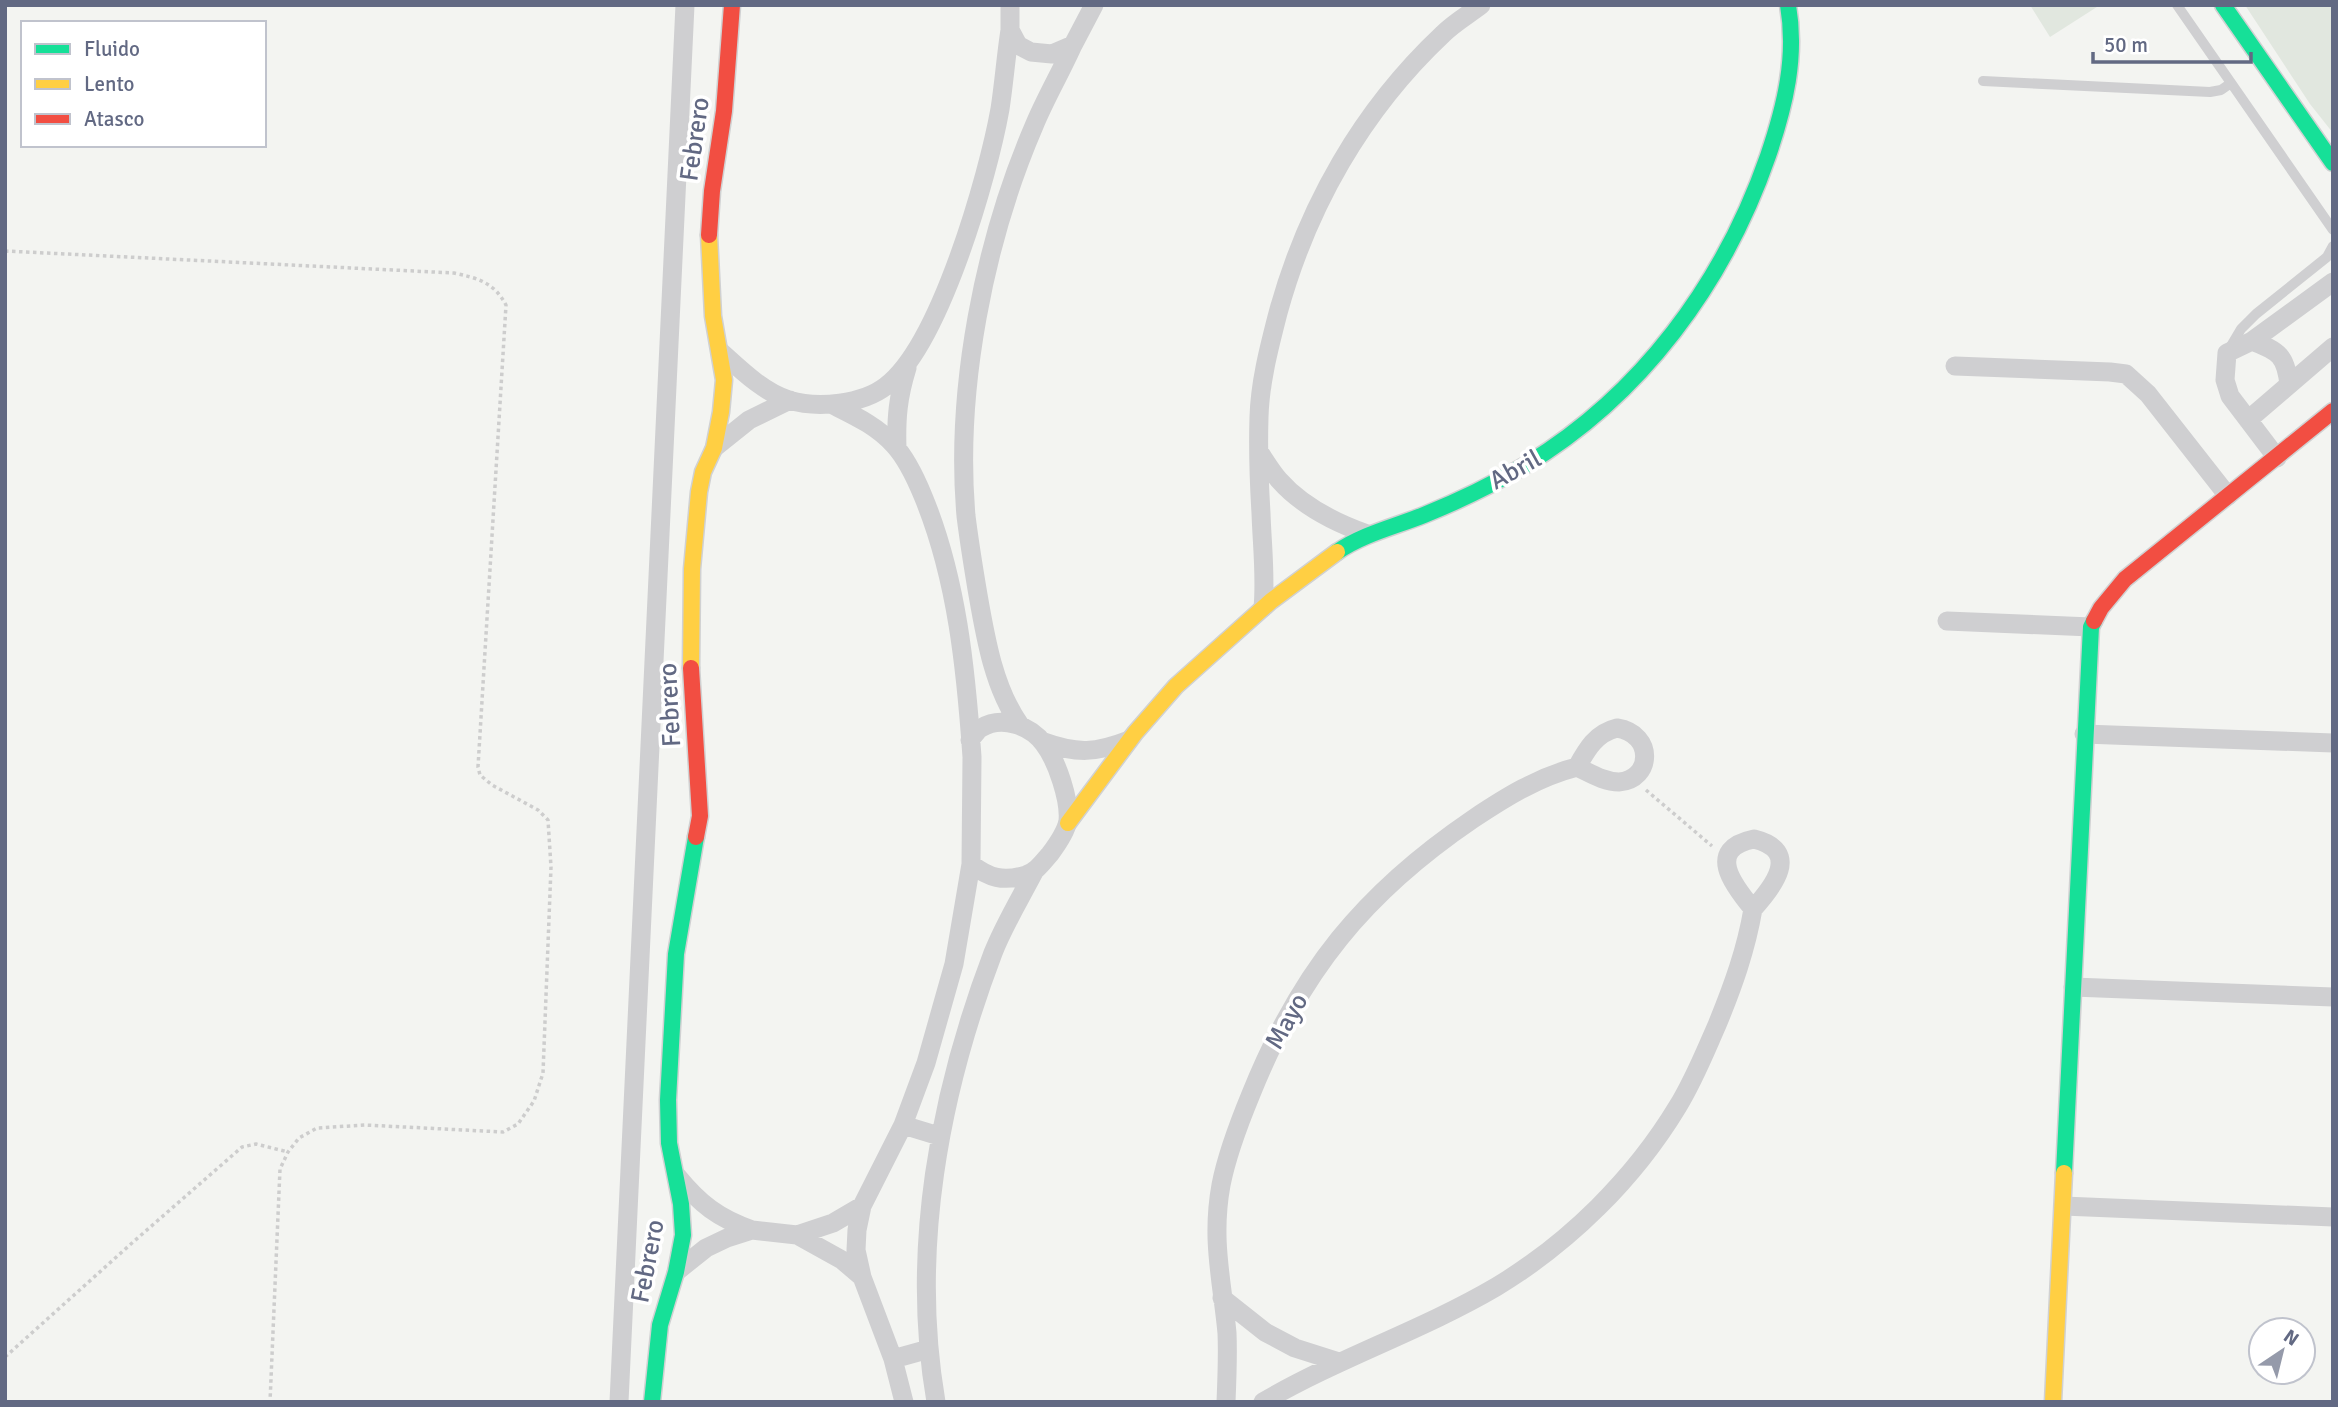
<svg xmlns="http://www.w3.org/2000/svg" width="2338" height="1407" font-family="Signika,sans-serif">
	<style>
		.green { fill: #e1e7df }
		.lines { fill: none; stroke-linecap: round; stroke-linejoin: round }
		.fast-casing { stroke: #d0d1d2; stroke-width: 19 }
		.slow-casing { stroke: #d0d1d2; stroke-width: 19 }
		.jam-casing { stroke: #d0d1d2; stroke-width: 19 }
		.path { stroke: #cdcdcd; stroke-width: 3.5; stroke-dasharray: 3.5 3.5; stroke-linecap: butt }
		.lane { stroke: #cfcfd1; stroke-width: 10 }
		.street { stroke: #cfcfd1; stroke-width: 19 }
		.fast { stroke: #16e098; stroke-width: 16 }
		.slow { stroke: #ffcf43; stroke-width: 16 }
		.jam { stroke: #f24e42; stroke-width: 16 }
		.labels { text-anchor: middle; stroke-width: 7; stroke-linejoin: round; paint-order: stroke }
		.street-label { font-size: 26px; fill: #626983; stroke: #fff }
	</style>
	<rect width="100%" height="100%" fill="#f3f4f1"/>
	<path class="green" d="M2030,5H2100L2050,37Z
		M2245,5H2332L2333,7V133L2310,104Z"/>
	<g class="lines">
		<g class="fast-casing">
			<path id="fast" d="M2223,5L2333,163
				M1337,552C1363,534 1394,527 1424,515C1459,501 1492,485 1524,466C1641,396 1724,283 1768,156C1785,106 1797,57 1788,5
				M2064,1173L2091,627L2094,621
				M652,1402L660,1325L676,1272L683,1235L681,1204L669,1143L668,1100L676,954L696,837"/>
		</g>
		<g class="slow-casing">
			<path id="slow" d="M691,668L692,569L699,492L703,472L714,448L721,412L724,380L713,316L709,235
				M1068,823L1135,733L1176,686L1271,601L1337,552
				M2053,1402L2064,1173"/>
		</g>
		<g class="jam-casing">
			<path id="jam" d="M709,235L712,191L724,111L732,5
				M2094,621L2101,608L2125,579L2333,411
				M691,668L700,816L696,837"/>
		</g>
		<path class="path" d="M5,251L454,273C477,278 494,282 506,305L478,767L480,775L492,785L538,810L548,820L551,867L543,1073L534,1101L518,1124L503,1132L365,1125L317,1128L299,1138L288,1152L280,1169L270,1402
			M1646,790L1712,846
			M5,1357L132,1243L242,1147L256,1144L288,1152"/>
		<path class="lane" d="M2177,5L2333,230
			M1983,81L2210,92L2221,90L2231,83
			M2228,351L2241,329L2256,314L2327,257L2333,246"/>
		<path class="street" d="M1010,5V30L1018,45L1031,52L1052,54L1073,45L1094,5
			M2252,341L2333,282
			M720,351C740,369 763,392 789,400C818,409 863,404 886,386C940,345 988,176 1000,109C1004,83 1006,56 1010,30
			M1955,366L2110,372L2126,374L2148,394L2228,496
			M833,405C855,416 877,426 894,445C907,459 916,479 923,496C957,578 966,670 972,757L971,864C989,878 1003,882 1026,875C1037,871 1042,863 1050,854C1056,846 1066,831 1068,821C1070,800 1057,761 1044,744C1031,726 1002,715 981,728C977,730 974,736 970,740
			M2248,420L2333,347
			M714,448L749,420L790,400
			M897,448C896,418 898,397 907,368
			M1260,453C1266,462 1272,472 1279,480C1301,505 1336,523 1367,534
			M2277,458L2230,396L2225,380L2227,353L2252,341C2279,351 2286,356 2289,385
			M1263,608C1266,576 1262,545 1261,513C1259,481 1258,449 1259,417C1260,382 1269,348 1278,313C1307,207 1362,110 1443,34C1454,23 1468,15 1481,5
			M1947,621L2091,627
			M1020,725C993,687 985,635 977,589C973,565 969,540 966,516C955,390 984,242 1034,126C1045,99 1061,72 1073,45
			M1617,728C1655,734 1652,780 1619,782C1604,782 1590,773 1577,767C1587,749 1596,733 1617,728Z
			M2084,734L2333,743
			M1044,742C1077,754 1096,753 1129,740
			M1754,839C1802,851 1773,887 1753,909C1733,885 1705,849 1754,839Z
			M2073,987L2333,997
			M903,1125L939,1136
			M677,1176C700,1204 718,1218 752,1230
			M2063,1206L2333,1217
			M797,1235L833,1223L862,1206
			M676,1272L706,1248L727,1238L752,1230L797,1235L842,1260L862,1277
			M1222,1298L1265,1332L1295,1348L1339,1362
			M893,1359L929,1349
			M619,1402L685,5
			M904,1402L893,1359L862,1277L856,1250L857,1230L862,1206L903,1125L926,1063L954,964L971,864
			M936,1402C910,1251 939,1095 993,953C1004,925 1020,899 1034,872
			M1226,1402C1227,1379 1228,1356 1227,1333C1222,1280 1211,1240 1221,1185C1227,1154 1239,1123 1251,1094C1300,972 1364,893 1473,819C1506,797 1538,777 1577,767
			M1263,1402C1338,1358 1421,1331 1496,1287C1569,1243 1634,1179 1678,1106C1694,1080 1705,1052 1717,1025C1733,986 1746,950 1753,909"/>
		<use href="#fast" class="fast"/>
		<use href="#slow" class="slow"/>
		<use href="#jam" class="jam"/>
	</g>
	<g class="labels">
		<g class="street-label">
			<text transform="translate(694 139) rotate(-82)" y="9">Febrero</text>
			<text transform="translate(1515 469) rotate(-29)" y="9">Abril</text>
			<text transform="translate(669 705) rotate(-93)" y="9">Febrero</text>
			<text transform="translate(1286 1021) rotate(-61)" y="9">Mayo</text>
			<text transform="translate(647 1261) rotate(-79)" y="9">Febrero</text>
		</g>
	</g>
	<rect width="2338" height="1407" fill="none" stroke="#626983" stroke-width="14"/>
	<rect x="21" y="21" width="245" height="126" fill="#ffffff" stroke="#c0c3cd" stroke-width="2"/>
	<rect x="35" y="44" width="35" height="10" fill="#16e098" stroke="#c0c3cd" stroke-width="2"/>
	<text x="84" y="56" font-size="21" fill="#626983">Fluido</text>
	<rect x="35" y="79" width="35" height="10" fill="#ffcf43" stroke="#c0c3cd" stroke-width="2"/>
	<text x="84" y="91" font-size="21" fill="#626983">Lento</text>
	<rect x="35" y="114" width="35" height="10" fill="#f24e42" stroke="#c0c3cd" stroke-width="2"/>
	<text x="84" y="126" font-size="21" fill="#626983">Atasco</text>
	<g transform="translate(2282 1351) rotate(35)"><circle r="33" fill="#ffffff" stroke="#c0c3cd" stroke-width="2"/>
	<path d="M0-5L12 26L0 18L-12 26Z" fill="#959aaa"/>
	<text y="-10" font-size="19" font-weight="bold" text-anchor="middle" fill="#626983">N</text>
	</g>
	<path d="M2093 52v10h158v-10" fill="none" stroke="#626983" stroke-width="3.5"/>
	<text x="2104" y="52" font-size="21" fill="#626983" stroke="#ffffff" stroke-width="5" paint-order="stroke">50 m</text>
</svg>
